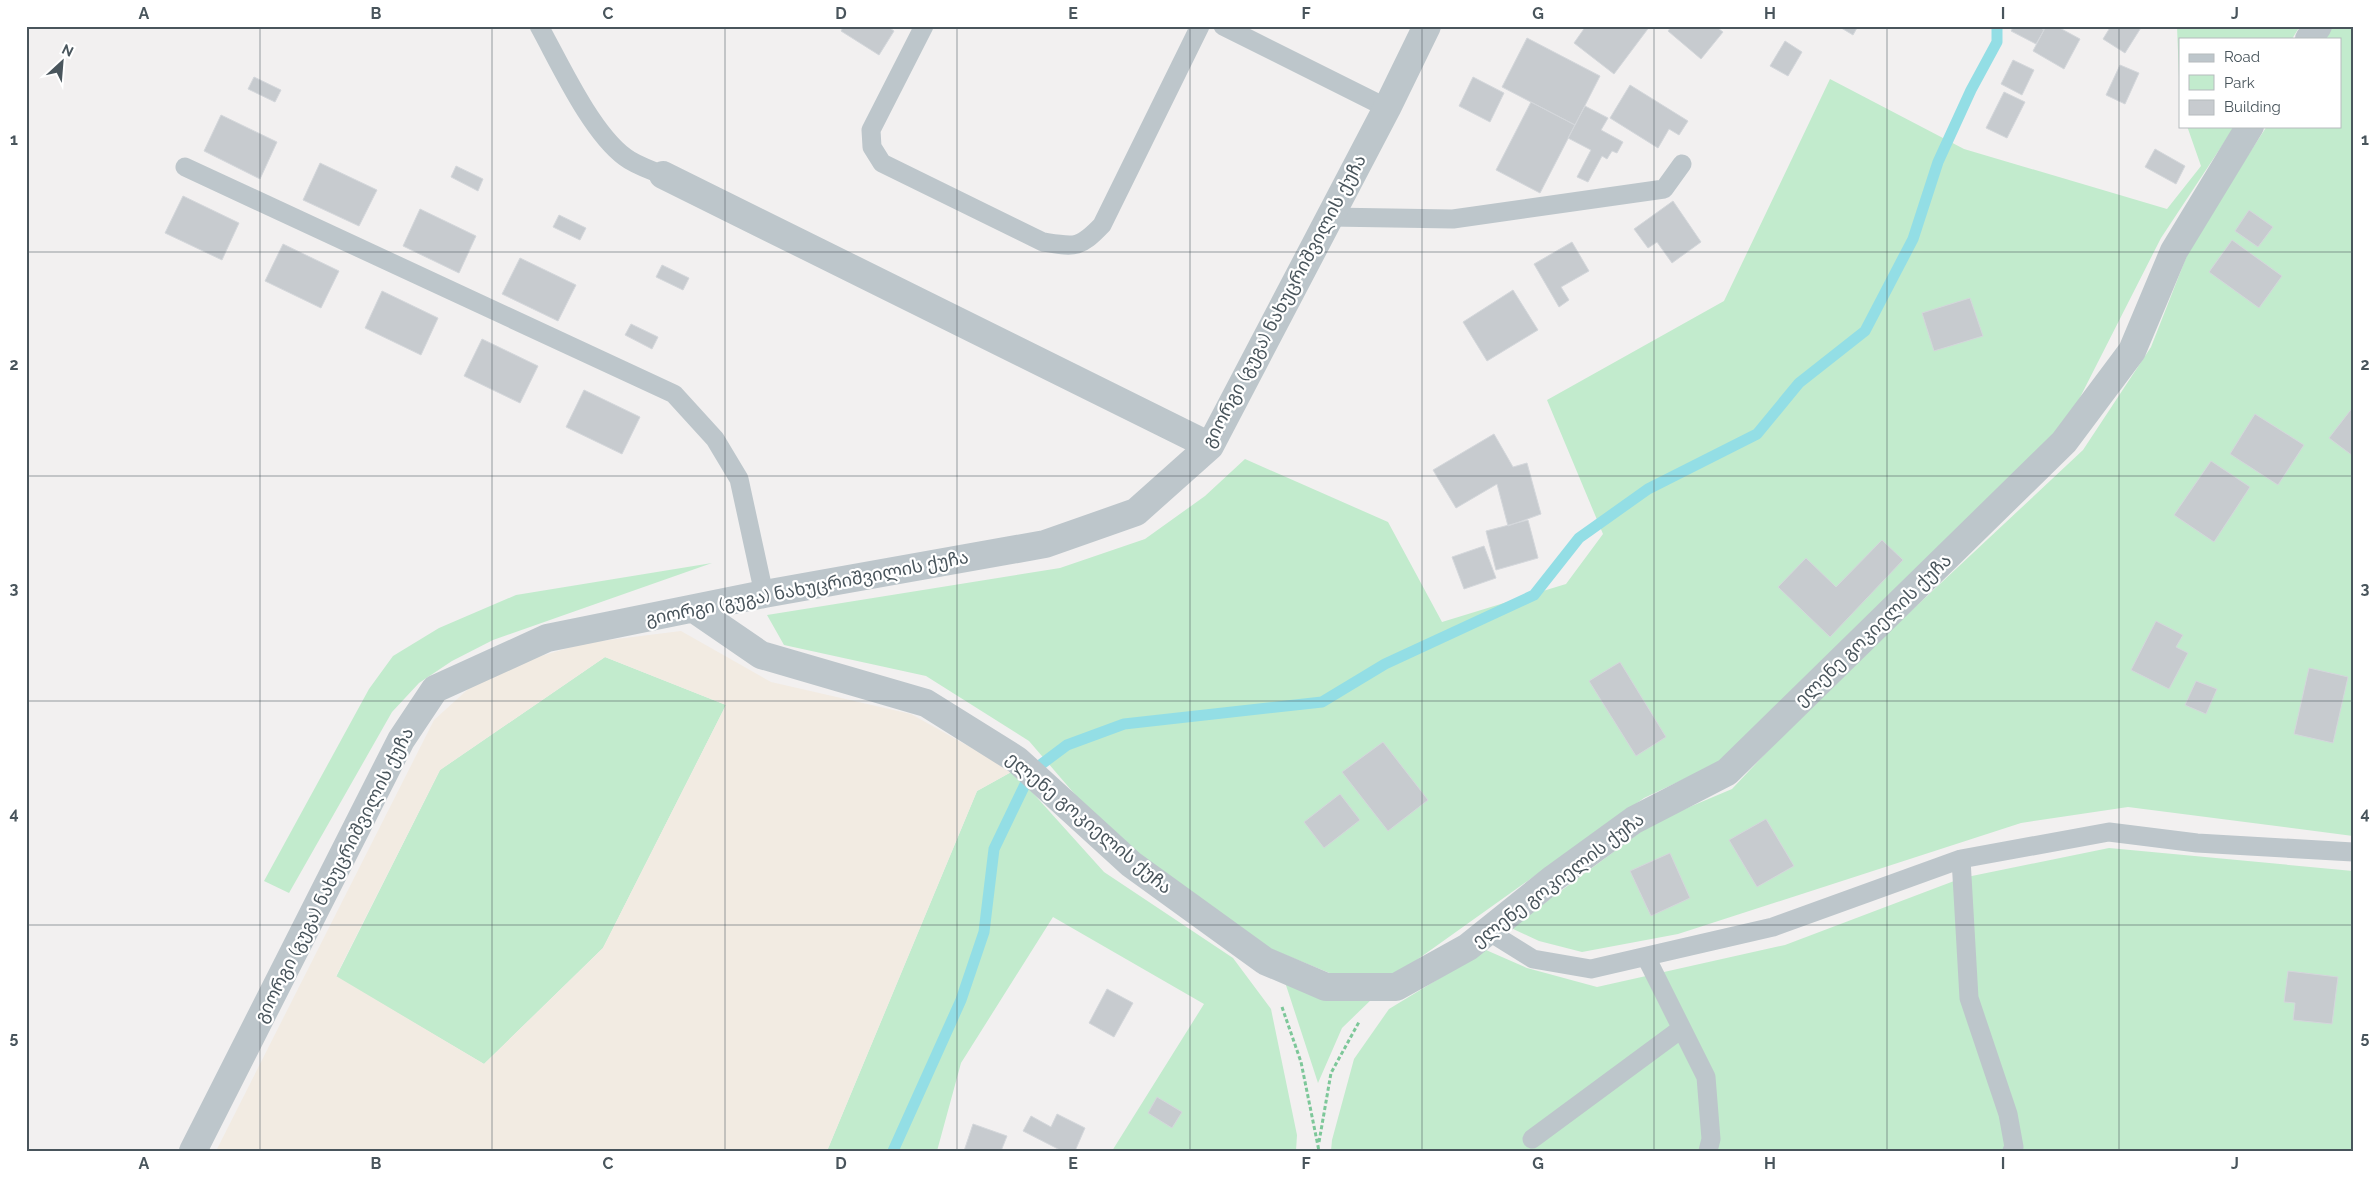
<svg xmlns="http://www.w3.org/2000/svg" width="2379" height="1177" font-family="Raleway,'Noto Sans Georgian',sans-serif">
	<style>
		.green { fill: #c2ebcd }
		.sand { fill: #f2ebe2; fill-rule: evenodd }
		.lines { fill: none; stroke-linecap: round; stroke-linejoin: round }
		.stream { stroke: #93dee5; stroke-width: 11 }
		.building { fill: #c7cbcf; stroke: #d4d7db }
		.path { stroke: #7dc799; stroke-width: 3; stroke-dasharray: 4 2.5; stroke-linecap: butt }
		.service { stroke: #bdc6cb; stroke-width: 19 }
		.minor { stroke: #bdc6cb; stroke-width: 28 }
		.grid { fill: none; stroke: #49555c; stroke-width: 1; stroke-opacity: 0.55 }
		.labels { text-anchor: middle; stroke-width: 4.5; stroke-linejoin: round; paint-order: stroke }
		.street-label { font-size: 18px; fill: #49555c; stroke: #fff }
		.neatline { fill: none; stroke: #49555c; stroke-width: 2 }
		.grid-label { font-size: 16px; text-anchor: middle; font-weight: bold; fill: #49555c }
	</style>
	<rect width="100%" height="100%" fill="#f2f0f0"/>
	<path class="green" d="M2177,26H2300L2292,39H2180V103Z
		M2332,26H2353V836L2128,807L2021,823L1678,934L1582,952L1539,941L1511,928L1654,822L1732,789L1816,700L2083,450L2151,347L2193,240L2267,126H2340V39H2324Z
		M1830,79L1964,149L2167,209L2201,166L2187,126H2235L2161,238L2066,425L1718,763L1644,798L1397,974H1332L1271,949L1109,834L1029,741L926,676L784,645L767,615L1060,568L1145,539L1205,496L1245,459L1388,522L1442,622L1566,584L1603,534L1547,400L1724,301Z
		M712,563L493,640L452,661L419,683L392,712L289,893L264,881L369,689L393,656L439,628L516,595Z
		M605,657L726,705L603,948L484,1064L336,977L440,770Z
		M1013,771L1104,872L1233,958L1271,1009L1297,1135L1296,1151H1112L1204,1004L1053,917L961,1063L937,1151H827L977,791Z
		M2109,848L2353,871V1151H1331L1332,1140L1354,1059L1389,1009L1486,950L1527,968L1597,987L1785,945L1962,878Z
		M1283,976L1375,996L1342,1028L1318,1083Z"/>
	<path class="sand" d="M681,631L771,682L911,714L1013,771L977,791L827,1151H216L434,720L487,672L585,643ZM605,657L726,705L603,948L484,1064L336,976L440,770Z"/>
	<g class="lines">
		<path class="stream" d="M893,1151L961,1000L984,932L994,849L1031,772L1067,745L1124,724L1322,702L1385,664L1534,595L1579,538L1648,489L1757,434L1799,383L1865,331L1913,239L1938,162L1971,90L1997,42V26"/>
	</g>
	<path class="building" d="M844,26H887L894,31L879,55L841,31Z
		M1586,26H1650L1614,74L1574,43Z
		M1672,26H1715L1723,32L1701,59L1668,31Z
		M1838,26H1858L1853,35Z
		M2014,26H2037L2044,30L2036,44L2011,31Z
		M2046,26H2056L2080,39L2064,69L2033,51Z
		M2111,26H2142L2125,53L2103,39Z
		M1527,38L1600,76L1575,125L1502,87Z
		M1785,41L1802,52L1788,76L1770,66Z
		M2013,60L2034,70L2022,95L2001,84Z
		M2120,65L2139,73L2125,104L2106,95Z
		M254,77L281,90L275,102L248,89Z
		M1473,77L1504,93L1490,122L1459,106Z
		M1630,85L1688,121L1679,135L1669,129L1658,148L1610,118Z
		M2004,92L2025,102L2007,138L1986,128Z
		M1531,102L1575,125L1540,193L1496,170Z
		M1585,106L1608,118L1601,130L1623,142L1617,153L1612,151L1607,159L1602,156L1588,182L1577,177L1591,150L1568,138Z
		M221,115L277,142L260,179L204,151Z
		M2155,149L2185,166L2176,184L2145,167Z
		M320,163L377,190L359,226L303,200Z
		M456,166L483,179L478,191L451,177Z
		M183,196L239,223L222,260L165,233Z
		M1673,201L1701,242L1672,263L1657,242L1648,248L1634,229Z
		M420,209L476,236L459,273L403,246Z
		M2249,210L2273,227L2258,247L2235,231Z
		M559,215L586,228L580,240L553,227Z
		M2232,240L2282,276L2259,308L2209,272Z
		M1572,242L1589,271L1561,287L1569,300L1559,307L1534,264Z
		M283,244L339,271L321,308L265,281Z
		M520,258L576,285L558,321L502,294Z
		M662,265L689,278L683,290L656,277Z
		M1513,290L1538,330L1487,361L1463,322Z
		M382,291L438,318L421,355L365,328Z
		M1970,298L1983,336L1934,351L1922,313Z
		M631,324L658,337L652,349L625,335Z
		M482,339L538,366L520,403L464,376Z
		M584,390L640,417L622,454L566,427Z
		M2353,407V456L2329,438Z
		M2255,414L2304,445L2278,485L2230,454Z
		M1494,434L1513,467L1527,463L1541,514L1508,526L1497,484L1456,508L1433,470Z
		M2211,461L2250,487L2214,542L2174,515Z
		M1528,520L1538,558L1496,570L1486,531Z
		M1882,540L1903,560L1830,637L1778,587L1806,558L1836,587Z
		M1484,546L1496,578L1464,589L1452,557Z
		M2156,621L2183,635L2176,647L2188,653L2169,689L2131,670Z
		M1620,662L1666,737L1636,756L1589,681Z
		M2309,668L2348,677L2333,743L2294,734Z
		M2196,681L2217,689L2206,714L2185,705Z
		M1383,742L1428,800L1388,831L1342,772Z
		M1340,794L1360,820L1324,848L1304,822Z
		M1766,819L1794,866L1757,887L1729,840Z
		M1670,853L1690,898L1651,916L1630,871Z
		M2288,971L2338,977L2332,1024L2293,1020L2295,1003L2284,1002Z
		M1107,989L1133,1003L1114,1037L1089,1023Z
		M1157,1097L1182,1112L1172,1128L1148,1113Z
		M1057,1114L1085,1128L1075,1151H1062L1023,1131L1031,1116L1051,1127Z
		M973,1124L1007,1136L1001,1151H964Z"/>
	<g class="lines">
		<path class="path" d="M1282,1007L1301,1062L1319,1151
			M1319,1142L1331,1073L1359,1022"/>
		<path class="service" d="M539,26C560,64 591,132 625,157C635,165 651,170 663,175
			M924,26L871,130L872,147L882,163L1043,242C1075,247 1079,249 1102,225L1200,26
			M1223,26L1387,108
			M185,167L674,394L715,439L739,479L764,594
			M1330,217L1453,219L1664,189L1682,164
			M1961,859L1969,998L2008,1114L2014,1147L2012,1151
			M1488,931L1533,959L1591,969L1773,927L1961,859L2109,832L2197,843L2353,852
			M1646,957L1706,1077L1711,1139L1708,1151
			M1532,1139L1681,1029"/>
		<path class="minor" d="M2309,39L2318,26
			M663,175L1210,446
			M694,609L761,655L926,703L1017,760L1131,864L1265,961L1326,987H1396L1468,947L1554,878L1634,820L1727,772L2064,442L2132,351L2174,251L2250,126
			M193,1151L401,740L435,689L547,638L764,594L1045,544L1136,512L1210,446L1387,108L1427,26"/>
	</g>
	<path class="grid" d="M260,26V1151M492,26V1151M725,26V1151M957,26V1151M1190,26V1151M1422,26V1151M1654,26V1151M1887,26V1151M2119,26V1151M26,252H2353M26,476H2353M26,701H2353M26,925H2353"/>
	<g class="labels">
		<g class="street-label">
			<text transform="translate(1284 301) rotate(-62)" y="6">გიორგი (გუგა) ნახუცრიშვილის ქუჩა</text>
			<text transform="translate(807 588) rotate(-11)" y="6">გიორგი (გუგა) ნახუცრიშვილის ქუჩა</text>
			<text transform="translate(1873 630) rotate(-44)" y="6">ელენე გოკიელის ქუჩა</text>
			<text transform="translate(1089 823) rotate(40)" y="6">ელენე გოკიელის ქუჩა</text>
			<text transform="translate(334 875) rotate(-63)" y="6">გიორგი (გუგა) ნახუცრიშვილის ქუჩა</text>
			<text transform="translate(1558 880) rotate(-37)" y="6">ელენე გოკიელის ქუჩა</text>
		</g>
	</g>
	<rect width="2379" height="1177" fill="none" stroke="#ffffff" stroke-width="55"/>
	<rect x="2179" y="38" width="162" height="90" fill="#ffffff" stroke="#b6bbbe"/>
	<rect x="2189" y="54" width="25" height="8" fill="#bdc6cb" stroke="#b6bbbe"/>
	<text x="2224" y="62" font-size="15" fill="#49555c">Road</text>
	<rect x="2189" y="75" width="25" height="15" fill="#c2ebcd" stroke="#b6bbbe"/>
	<text x="2224" y="88" font-size="15" fill="#49555c">Park</text>
	<rect x="2189" y="100" width="25" height="15" fill="#c7cbcf" stroke="#b6bbbe"/>
	<text x="2224" y="112" font-size="15" fill="#49555c">Building</text>
	<g transform="translate(62 62) rotate(26)" stroke="#ffffff" stroke-width="4" paint-order="stroke">
	<path d="M0-4L9 19L0 12L-9 19Z" fill="#49555c"/>
	<text y="-8" font-size="14" font-weight="bold" text-anchor="middle" fill="#49555c">N</text>
	</g>
	<rect x="28" y="28" width="2324" height="1122" class="neatline"/>
	<g class="grid-label">
		<text x="144" y="19">A</text>
		<text x="376" y="19">B</text>
		<text x="608" y="19">C</text>
		<text x="841" y="19">D</text>
		<text x="1073" y="19">E</text>
		<text x="1306" y="19">F</text>
		<text x="1538" y="19">G</text>
		<text x="1770" y="19">H</text>
		<text x="2003" y="19">I</text>
		<text x="2235" y="19">J</text>
		<text x="14" y="145">1</text>
		<text x="2365" y="145">1</text>
		<text x="14" y="370">2</text>
		<text x="2365" y="370">2</text>
		<text x="14" y="594">3</text>
		<text x="2365" y="594">3</text>
		<text x="14" y="819">4</text>
		<text x="2365" y="819">4</text>
		<text x="14" y="1043">5</text>
		<text x="2365" y="1043">5</text>
		<text x="144" y="1169">A</text>
		<text x="376" y="1169">B</text>
		<text x="608" y="1169">C</text>
		<text x="841" y="1169">D</text>
		<text x="1073" y="1169">E</text>
		<text x="1306" y="1169">F</text>
		<text x="1538" y="1169">G</text>
		<text x="1770" y="1169">H</text>
		<text x="2003" y="1169">I</text>
		<text x="2235" y="1169">J</text>
	</g>
</svg>
